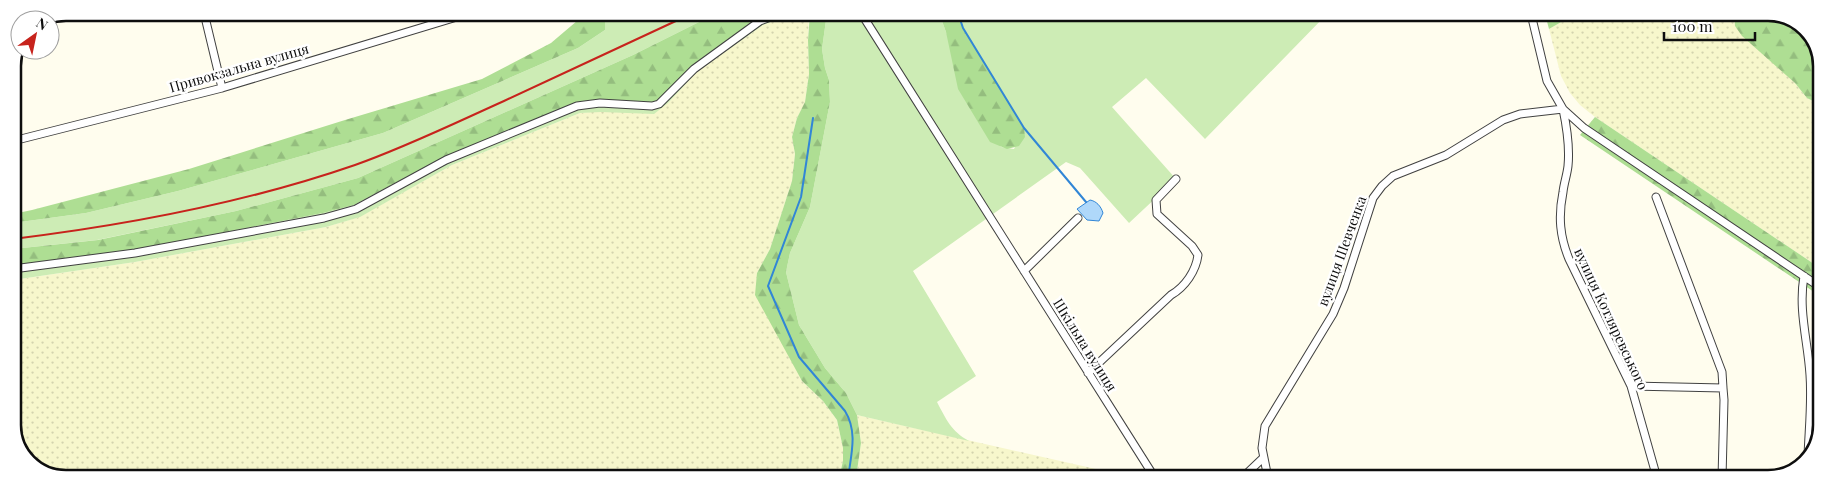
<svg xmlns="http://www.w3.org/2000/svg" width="1834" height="491" font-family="'Playfair Display',serif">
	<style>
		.farmland { fill: url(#farmland-dots) }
		.grass { fill: #cdecb5 }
		.forest { fill: url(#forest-firs) }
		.water { fill: #afd8fa; stroke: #3186d6 }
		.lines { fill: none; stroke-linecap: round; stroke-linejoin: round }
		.stream { stroke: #3186d6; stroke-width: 2 }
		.minor-casing { stroke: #414141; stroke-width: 9 }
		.minor { stroke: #fff; stroke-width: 7 }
		.rail { stroke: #c7231c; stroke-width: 2 }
		.labels { text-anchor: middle; stroke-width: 5; stroke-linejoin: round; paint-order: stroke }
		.street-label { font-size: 14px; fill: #0e0e0e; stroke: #fff }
		.rim { fill: none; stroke: #0e0e0e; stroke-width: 2.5 }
	</style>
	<defs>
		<pattern id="farmland-dots" width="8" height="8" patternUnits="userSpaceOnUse" patternTransform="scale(1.25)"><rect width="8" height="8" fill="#f7f7cc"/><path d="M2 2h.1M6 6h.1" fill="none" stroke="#d3d3ae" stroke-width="1.8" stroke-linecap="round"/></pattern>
		<pattern id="forest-firs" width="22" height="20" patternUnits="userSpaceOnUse" patternTransform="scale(1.25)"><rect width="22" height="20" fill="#aede93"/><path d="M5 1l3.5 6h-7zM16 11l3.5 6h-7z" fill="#94bd7e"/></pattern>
	</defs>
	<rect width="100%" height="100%" fill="#fffdee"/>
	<path class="farmland" d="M1571,14H1734L1735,26L1795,83L1807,98L1821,105L1820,268L1595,117L1580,105L1570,93L1561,76L1549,29L1563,21Z
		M809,15L808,40L809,74L805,102L797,118L792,137L795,154L792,181L770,249L757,273L802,381L823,401L837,420L843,448V461L839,478L53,477L26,460L13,429V280L135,262L326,227L359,217L452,165L580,113L668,103L697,72L763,25L788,16Z
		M857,415L1096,469L1114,478H856L861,443Z"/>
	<path class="grass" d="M583,13H717L633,55L358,178L236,211L97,240L13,249V223L86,213L178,191L383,133L578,48L605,30V16L584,15Z
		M775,13H810L809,15L788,16L763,25L697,72L668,103L654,114L601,112L580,113L452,165L360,217L326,227L135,262L13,280V266L135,250L323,213L354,205L444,157L576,103L692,67Z
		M827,13H939L946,32L1001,147L1014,149L1024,128L963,28L958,13L1327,14L1205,139L1146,78L1112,107L1176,179L1129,223L1080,168L1066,162L913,271L976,376L937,402C946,419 951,431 969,441L857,415L846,393L825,368L799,325L786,272L790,253L810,207L830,102L829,80L825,68L822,49Z"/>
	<path class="forest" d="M717,13H775L759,19L663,97L652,103H576L444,157L354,205L323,213L135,250L13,266V249L98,240L236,211L358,178L633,55Z
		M810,13H827L822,49L825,68L829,80L830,102L810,207L790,253L786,272L799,325L825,368L846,393L857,415L861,443L856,478H839L843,461V448L837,420L823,401L802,381L755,295L757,273L770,249L792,181L795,154L792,137L797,118L805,102L809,74L808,40Z
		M939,13H958L963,28L1024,128L1025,137L1019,146L1007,149L990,142L958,89L946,32Z
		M1545,14H1571L1563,21L1549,29Z
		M1734,14H1781L1808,31L1821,62V105L1807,98L1795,83L1742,36L1735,26Z
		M584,15L605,16V30L578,48L383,133L178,191L86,213L13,223V214L32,210L189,169L345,120L482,79L551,43Z
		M1595,117L1820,268V296L1580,135Z"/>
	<path class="water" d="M1090,200C1096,201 1101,206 1103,213L1099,221L1087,220L1077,209Z"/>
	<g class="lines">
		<path class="stream" d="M958,13L963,28L1024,128L1086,202
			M813,118L801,197L768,286L799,357L845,411C858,432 851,455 848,478"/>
		<g class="minor-casing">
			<path id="minor" d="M204,13L222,88
				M861,13L1155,478
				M1531,14L1547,81L1563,109L1584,128L1820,287
				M13,141L222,88L470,13
				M1656,197L1722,372L1723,388
				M13,269L135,253L324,218L356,209L446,160L577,106L600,103L652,106L659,104L694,69L760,21L781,13
				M1024,271L1078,218
				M1804,276C1798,310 1808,342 1810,375C1812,402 1809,429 1808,456
				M1088,373L1171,295C1185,287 1196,271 1198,255L1192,246L1157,214L1156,200L1176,179
				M1811,376L1820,382
				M1631,386L1723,388L1724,400L1722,478
				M1242,478L1263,458
				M1268,478L1262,448L1265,426L1333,314L1344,288L1373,198L1382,186L1393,176L1446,155L1503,120L1520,114L1563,109C1567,128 1570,146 1568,166C1567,175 1564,183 1563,192C1558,217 1560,237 1569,259L1631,386L1657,478"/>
		</g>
		<use href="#minor" class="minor"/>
		<path class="rail" d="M13,239C128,225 245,203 355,165C406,147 455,123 504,101C567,72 630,42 693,13"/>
	</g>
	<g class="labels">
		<g class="street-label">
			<text transform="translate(239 68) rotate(-16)" y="5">Привокзальна вулиця</text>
			<text transform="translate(1342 251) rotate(-70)" y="5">вулиця Шевченка</text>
			<text transform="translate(1611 319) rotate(65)" y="5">вулиця Котляревського</text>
			<text transform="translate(1085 345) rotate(58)" y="5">Шкільна вулиця</text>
		</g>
	</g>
	<path d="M0 0H1834V491H0ZM66 21H1768A45 45 0 0 1 1813 66V425A45 45 0 0 1 1768 470H66A45 45 0 0 1 21 425V66A45 45 0 0 1 66 21Z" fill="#fff" fill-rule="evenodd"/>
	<path class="rim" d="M66 21H1768A45 45 0 0 1 1813 66V425A45 45 0 0 1 1768 470H66A45 45 0 0 1 21 425V66A45 45 0 0 1 66 21Z"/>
	<g transform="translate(35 35) rotate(33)"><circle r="24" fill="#ffffff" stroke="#9f9f9f"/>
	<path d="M0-4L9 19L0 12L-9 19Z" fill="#c7231c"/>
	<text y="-8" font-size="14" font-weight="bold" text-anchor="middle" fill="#0e0e0e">N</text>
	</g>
	<path d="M1664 32v8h91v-8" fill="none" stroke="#0e0e0e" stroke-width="2.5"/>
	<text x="1672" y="32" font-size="15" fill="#0e0e0e" stroke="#ffffff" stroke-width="4" paint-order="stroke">100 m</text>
</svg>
